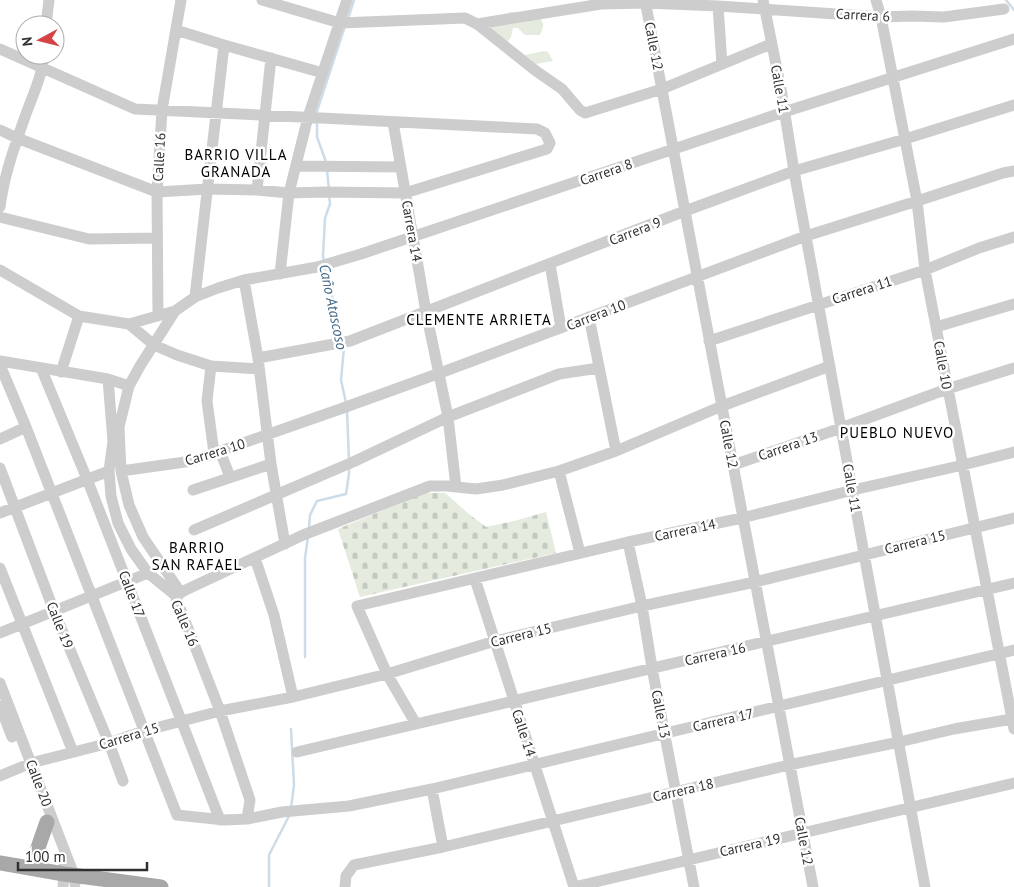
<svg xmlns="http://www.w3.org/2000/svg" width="1014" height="887" font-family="'PT Sans',sans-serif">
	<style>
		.grass { fill: #e5ebdf }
		.cemetery { fill: url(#cemetery-stones) }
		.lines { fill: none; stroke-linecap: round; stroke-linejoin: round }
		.stream { stroke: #cddce9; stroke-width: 2.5 }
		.minor { stroke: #cdcdcd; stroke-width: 11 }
		.major { stroke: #a8a8a8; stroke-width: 15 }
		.labels { text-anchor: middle; stroke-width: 5; stroke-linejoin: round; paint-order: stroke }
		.street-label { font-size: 14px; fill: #303030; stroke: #fff }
		.neighbourhood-label { font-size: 15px; letter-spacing: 1px; fill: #000; stroke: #fff }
		.water-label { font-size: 15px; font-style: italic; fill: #456b8a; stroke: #fff }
	</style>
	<defs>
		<pattern id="cemetery-stones" width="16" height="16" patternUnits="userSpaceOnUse" patternTransform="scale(1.25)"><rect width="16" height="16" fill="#e5ebdf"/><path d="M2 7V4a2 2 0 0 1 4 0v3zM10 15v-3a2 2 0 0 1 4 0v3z" fill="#c5cac0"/></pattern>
	</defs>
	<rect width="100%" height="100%" fill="#fff"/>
	<path class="grass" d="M510,12C519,12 545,12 543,27C542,30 541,33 540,35H525L518,28H513L511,37L508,41L501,39L485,22L505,17L506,14Z
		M544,51L548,52L553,61L536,64L525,55Z"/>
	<path class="cemetery" d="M424,493H445L469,514L486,527L514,521L546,512L556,553L360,597L338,529Z"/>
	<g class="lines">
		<path class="stream" d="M1006,0L1014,10
			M348,19L354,0
			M316,114L345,26
			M317,122V137L326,162
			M327,170L329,190
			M324,261L323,256L325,218L330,204L329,195
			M326,269L342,339
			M344,347L341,380L346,403
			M347,411L349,460
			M309,529L310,515L317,501L346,494L349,474V468
			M305,657V558L308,537
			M291,808L294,785L291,729
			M269,887V855L289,816"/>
		<path class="minor" d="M262,0L340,23L465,18L477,24L601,4L646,3L718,6L881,17L912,16L944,17L1004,9
			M645,0L813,887
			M763,0L781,89L794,171L925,887
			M876,0L881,17L917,201L925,270L1014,729
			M718,6L722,64
			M477,24L536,71L562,89L580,110L585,113L662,89L771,44
			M46,25L49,0
			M176,30L224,45L323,73
			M0,49L135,109L321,118L537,129L545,133L550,143L547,149L405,193L324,192L289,193L257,190L208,189L157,192L17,138L0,130
			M393,122L426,312L448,417L456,487
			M297,166L401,167
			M257,190L271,58
			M0,207C4,175 15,145 26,114C33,95 42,76 44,55
			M0,217L89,239L157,238
			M550,264L561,328
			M0,270L79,316L129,324L154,345L177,355L211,366L259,369
			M280,274L289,193L308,117L347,0
			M244,280L258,358L271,464L285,544
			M195,297L224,45
			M175,311L140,366L129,386L119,427L121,471L129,505L143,537L181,593
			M158,316L157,192L162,110L181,0
			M589,317L616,451
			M129,324L175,311L195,297L218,288L244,280L317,267L361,254L784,112L1014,39
			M936,327L1014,304
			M709,341L925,270L979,248L1014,237
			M258,358L350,341L685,211L794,171L905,139L1014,105
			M0,361L108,379L129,386
			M0,365L26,427L177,815L224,820L247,819L282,812L349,806L432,789L1014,650
			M211,366L207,401L214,453
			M41,368L87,479L220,820
			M61,372L79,316
			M108,379L113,441L109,471L111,496L118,523L131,549L148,573L175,595L220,711L250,800L247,819
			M0,439L26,427
			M220,451L230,477
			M733,465L841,428L947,389L1014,368
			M0,468L54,611L109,743L123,781
			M121,471L192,461L343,408L440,373L806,236L917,201L1003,173L1014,171
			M559,471L580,553
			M193,490L271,464
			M0,513L109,471
			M194,530L353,462L448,417L559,374L599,368
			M628,542L642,606L652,668L694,887
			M255,558L274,615L293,697
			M0,568L73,752
			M475,579L574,887
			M175,595L303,535L430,486H447L476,489L503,485L559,471L616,451L722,406L830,366
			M0,633L148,573
			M0,683L74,875L75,884
			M0,706L12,737
			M416,724L387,674L357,606L628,542L742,518L853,490L963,465L1014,452
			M297,752L1014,583
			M0,776L31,763L109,743L144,731L220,711L293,697L387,674L495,641L642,606L755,582L1014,518
			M432,789L443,847
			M63,887L64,874L63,868
			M345,887L346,876L354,865L443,847L789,765L899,742L954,729L1012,719
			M574,887L1014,783"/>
		<path class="major" d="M0,863L64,874L161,887
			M31,868L47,822"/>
	</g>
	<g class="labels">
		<g class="street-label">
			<text transform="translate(863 15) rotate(3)" y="5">Carrera 6</text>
			<text transform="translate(654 46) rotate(79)" y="5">Calle 12</text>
			<text transform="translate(780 89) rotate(80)" y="5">Calle 11</text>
			<text transform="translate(159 157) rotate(-87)" y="5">Calle 16</text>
			<text transform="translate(606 172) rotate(-19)" y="5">Carrera 8</text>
			<text transform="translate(412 231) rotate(80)" y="5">Carrera 14</text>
			<text transform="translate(635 231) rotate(-21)" y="5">Carrera 9</text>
			<text transform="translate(862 290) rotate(-18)" y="5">Carrera 11</text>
			<text transform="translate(596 315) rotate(-21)" y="5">Carrera 10</text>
			<text transform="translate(943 365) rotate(80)" y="5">Calle 10</text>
			<text transform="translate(729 444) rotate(79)" y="5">Calle 12</text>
			<text transform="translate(788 446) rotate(-19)" y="5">Carrera 13</text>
			<text transform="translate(215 452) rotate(-17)" y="5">Carrera 10</text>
			<text transform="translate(852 488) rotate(80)" y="5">Calle 11</text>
			<text transform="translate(685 530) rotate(-12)" y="5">Carrera 14</text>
			<text transform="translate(915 542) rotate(-14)" y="5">Carrera 15</text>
			<text transform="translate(132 594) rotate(69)" y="5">Calle 17</text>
			<text transform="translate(185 623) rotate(67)" y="5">Calle 16</text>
			<text transform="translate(60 625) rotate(68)" y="5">Calle 19</text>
			<text transform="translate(521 635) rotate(-14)" y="5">Carrera 15</text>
			<text transform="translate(715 654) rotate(-13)" y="5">Carrera 16</text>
			<text transform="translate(661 714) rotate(79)" y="5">Calle 13</text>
			<text transform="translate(723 720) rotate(-13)" y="5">Carrera 17</text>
			<text transform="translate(524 733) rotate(72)" y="5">Calle 14</text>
			<text transform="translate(129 736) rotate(-17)" y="5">Carrera 15</text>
			<text transform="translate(39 783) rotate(69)" y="5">Calle 20</text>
			<text transform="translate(683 790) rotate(-13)" y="5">Carrera 18</text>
			<text transform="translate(804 841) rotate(79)" y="5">Calle 12</text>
			<text transform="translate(750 845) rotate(-13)" y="5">Carrera 19</text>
		</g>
		<g class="neighbourhood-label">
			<text x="236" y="160">BARRIO VILLA<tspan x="236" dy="17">GRANADA</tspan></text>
			<text x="479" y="325">CLEMENTE ARRIETA</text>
			<text x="897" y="438">PUEBLO NUEVO</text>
			<text x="197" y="553">BARRIO<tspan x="197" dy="17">SAN RAFAEL</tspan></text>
		</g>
		<g class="water-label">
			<text transform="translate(333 307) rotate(78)" y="5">Caño Atascoso</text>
		</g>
	</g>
	<g transform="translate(40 40) rotate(263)"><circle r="24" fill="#ffffff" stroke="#acacac"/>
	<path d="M0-4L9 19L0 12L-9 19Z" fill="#d44446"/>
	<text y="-8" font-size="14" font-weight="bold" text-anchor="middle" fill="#303030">N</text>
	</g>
	<path d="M18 862v8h129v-8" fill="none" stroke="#303030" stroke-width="2.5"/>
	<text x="25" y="862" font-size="15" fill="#303030" stroke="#ffffff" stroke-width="4" paint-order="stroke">100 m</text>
</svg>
